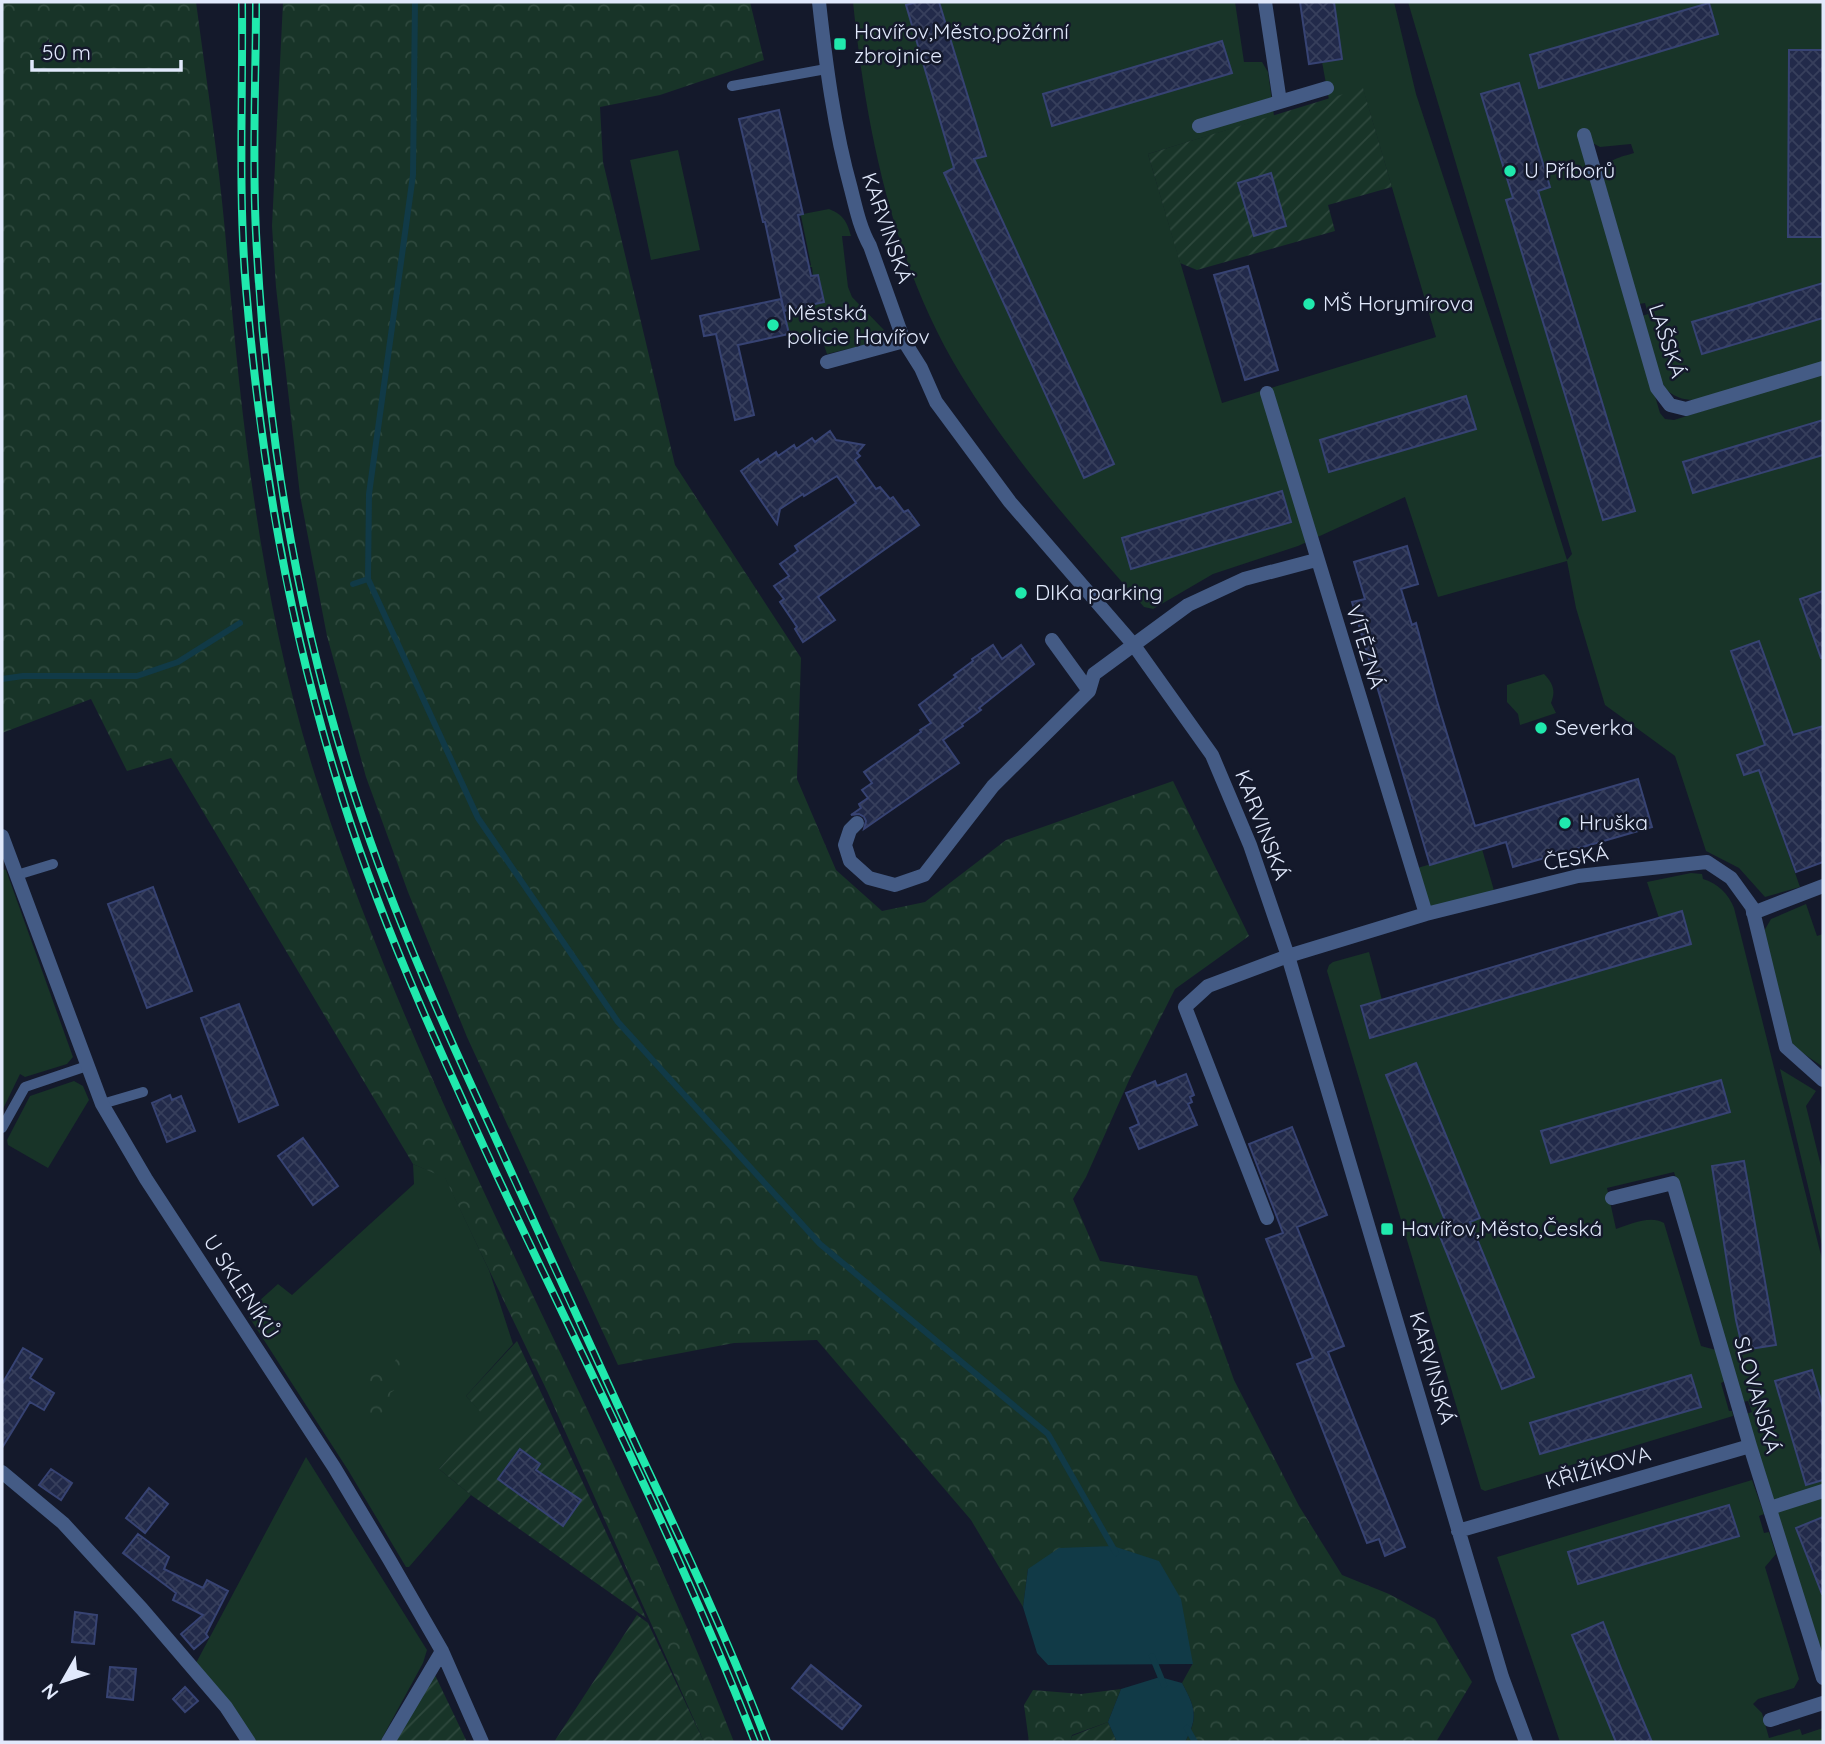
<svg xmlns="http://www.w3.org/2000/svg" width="1825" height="1744" font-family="Quicksand,sans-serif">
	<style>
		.green { fill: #183428 }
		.forest { fill: url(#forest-crowns) }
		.garden { fill: url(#garden-furrows) }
		.water { fill: #113a47 }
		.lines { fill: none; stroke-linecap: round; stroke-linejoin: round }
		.stream { stroke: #113a47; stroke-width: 6 }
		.building { fill: url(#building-cross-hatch); stroke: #374373; stroke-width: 2 }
		.service { stroke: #445b85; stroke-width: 10 }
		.minor { stroke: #445b85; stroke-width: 14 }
		.rail-casing { stroke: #20e9ad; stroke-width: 8 }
		.rail { stroke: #14192b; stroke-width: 5; stroke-dasharray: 16; stroke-linecap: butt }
		.poi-dot { fill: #20e9ad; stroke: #14192b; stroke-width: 2.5 }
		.labels { text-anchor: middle; stroke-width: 5; stroke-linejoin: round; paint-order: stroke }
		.poi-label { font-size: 21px; fill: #e1e9fc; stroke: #14192b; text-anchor: start }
		.street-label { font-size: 21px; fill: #e1e9fc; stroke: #14192b }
	</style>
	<defs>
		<pattern id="forest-crowns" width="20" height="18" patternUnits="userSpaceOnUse" patternTransform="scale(1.75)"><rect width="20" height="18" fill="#183428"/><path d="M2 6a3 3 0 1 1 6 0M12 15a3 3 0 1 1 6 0" fill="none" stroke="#2e483d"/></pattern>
		<pattern id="garden-furrows" width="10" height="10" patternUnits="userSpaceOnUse" patternTransform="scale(1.75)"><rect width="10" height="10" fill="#183428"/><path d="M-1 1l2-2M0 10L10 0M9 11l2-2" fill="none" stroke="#2e483d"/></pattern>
		<pattern id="building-cross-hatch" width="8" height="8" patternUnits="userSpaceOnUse" patternTransform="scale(1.75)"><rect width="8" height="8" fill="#222a4a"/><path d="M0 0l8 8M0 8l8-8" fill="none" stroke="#373f5c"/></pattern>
	</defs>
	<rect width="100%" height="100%" fill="#14192b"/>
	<path class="green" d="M853,2H1235L1244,62H1262L1268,72L1274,116L1148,154L1222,403L1436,337L1363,89L1329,100L1322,62L1342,58L1334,2H1394L1416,94L1521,413L1567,560L1572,554L1408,2H1823V362L1698,400C1687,400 1676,399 1667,390C1655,377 1647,334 1642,316L1648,314L1645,303L1639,304L1602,173C1607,159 1621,157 1634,153L1631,144L1600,147L1579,136L1660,413L1665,419L1674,420L1823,373V591L1800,600L1823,664V726L1793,735L1759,641L1731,651L1765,745L1737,755L1744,775L1759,770L1800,887L1765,897L1739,868L1706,851L1675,756L1605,705L1576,608L1567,561L1438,597L1405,497L1298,546L1213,574L1153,609L1144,607C1079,533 1012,459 961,375C893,263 866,130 853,2Z
		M678,150L700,250L651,260L630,160Z
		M829,209C844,215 847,222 851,236H842L848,287L852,297L884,330L872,343L827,354L821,336L791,342L785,317L793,315L791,309L824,302L818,275L813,276L812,267H809L811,265L801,216L798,215Z
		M1544,674C1553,683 1556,691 1551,703L1556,713L1520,725L1518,714L1507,702V685Z
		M1482,849L1495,894L1428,908L1414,869Z
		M2,869L6,870L73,1057L67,1064L25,1077L20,1074L2,1111Z
		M1691,873L1702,874L1703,879C1717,883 1729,894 1734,908L1823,1263V1677L1746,1414L1752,1412L1748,1401L1742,1402L1674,1172L1607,1188L1616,1229C1631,1224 1650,1215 1664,1223L1701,1346L1716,1350L1725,1381L1721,1383L1729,1411H1732L1733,1416L1485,1491L1481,1489L1327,971L1329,965L1333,962L1369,952L1382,1000L1360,1007L1370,1039L1641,958L1659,918L1647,882Z
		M1806,904L1817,936L1823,934V1067L1794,1047L1792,1043L1764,931L1771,919Z
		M1780,1069L1816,1091L1806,1106L1823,1174V1249Z
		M74,1081L83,1086L89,1100L48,1168L8,1145L7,1140L30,1096Z
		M413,1164L445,1177L489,1270L513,1344L466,1396L486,1417L439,1469L471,1495L409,1567H406L348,1470L249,1317V1310L278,1284L292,1295L414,1184Z
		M306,1457L427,1650L423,1663L380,1742H255L196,1663Z
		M1752,1480L1764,1514L1759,1516L1764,1533L1769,1532L1776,1554L1765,1567L1799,1679L1794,1688L1758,1699L1753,1704L1762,1713L1769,1738L1800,1729L1802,1735L1823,1728V1742H1560L1497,1557Z"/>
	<path class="forest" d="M2,2H196C206,78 218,154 225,231C241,421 261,612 321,794C429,1122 609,1421 734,1742H704L548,1393L445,1178L413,1164L171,758L127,771L91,699L2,733Z
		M283,2H750L764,60L660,95L600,107L603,162L675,465L801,658L797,779L836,870L882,911L925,902L1006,840L1173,781L1249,936L1175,989L1130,1078L1086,1177L1073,1199L1100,1261L1197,1276L1234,1380L1299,1506L1342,1575L1389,1594L1435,1619L1472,1682L1436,1742H1185C1199,1717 1195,1707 1182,1683L1193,1663L1028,1569L1023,1607L971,1520L817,1340L734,1343L618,1365L467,1037L408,892L366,777L327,636L300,495L276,287L272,226Z
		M397,1357L410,1363L399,1376L401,1386L390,1393L395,1403L383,1411L374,1422L367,1412L374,1395L368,1388L367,1380L363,1378L367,1372L373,1375L380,1370L390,1371Z
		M1121,1689L1108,1722L1072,1735L1070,1742H1029L1024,1705L1033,1690L1081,1694Z"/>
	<path class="garden" d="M1363,88L1392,187L1328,205L1335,231L1197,270L1180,263L1148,154Z
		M517,1341L646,1618L471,1495L439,1469L485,1417L466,1396Z
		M637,1615L648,1623L704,1742H554Z
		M434,1673L467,1742H395Z
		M1108,1722L1117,1742H1070L1072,1736Z"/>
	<path class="water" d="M1113,1546L1159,1561L1181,1599L1193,1664L1048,1665L1037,1653L1023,1607L1028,1569L1059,1548Z
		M1160,1677L1182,1683C1195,1707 1199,1717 1185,1742H1117L1108,1722L1121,1689Z"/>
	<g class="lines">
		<path class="stream" d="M415,2L413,175L369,494L368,579L478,818L618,1022L820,1244L1048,1434L1116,1553
			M353,584L368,579
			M2,679L23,676H137L178,662L240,623
			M1152,1656L1164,1685
			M1187,1728L1195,1742"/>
	</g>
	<path class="building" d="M917,2H939L986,156L974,159L1114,464L1084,478L944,173L954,168L906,5Z
		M1300,2H1334L1342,59L1309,64Z
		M1709,3L1718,34L1539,88L1530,55Z
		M1222,41L1232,73L1052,126L1043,94Z
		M1789,50H1823L1822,237H1788Z
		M1519,83L1550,187L1538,191L1635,511L1603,520L1506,200L1513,198L1481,94Z
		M779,110L803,214L798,215L811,276L818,275L824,302L784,311L765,222H763L739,119Z
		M1271,173L1286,226L1254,236L1238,183Z
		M1248,266L1278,370L1245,380L1214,275Z
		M1823,283V318L1702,354L1692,322Z
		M781,299L789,334L738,345L754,415L735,420L716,334L704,336L700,316Z
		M1466,396L1476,429L1329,472L1320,440Z
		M1823,420V455L1693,493L1683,462Z
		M830,431L836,440L864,445L857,453L860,456L855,460L876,489L880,487L890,499L893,497L904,512L908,510L919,525L818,597L835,620L803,642L795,629L797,627L780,602L784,599L774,586L789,576L780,564L798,551L795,546L856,503L837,476L804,496L803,494L780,509L777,524L741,471L758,459L760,463L776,452L778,456L794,445L796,449L812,438L815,442Z
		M1282,491L1291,522L1131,569L1122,538Z
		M1407,546L1418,584L1401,589L1412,625L1416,623L1437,701L1475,826L1638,779L1652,827L1513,867L1506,842L1430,865L1352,602L1365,599L1354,562Z
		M1823,591V658H1821L1800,599Z
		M1759,641L1793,735L1823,726V862L1796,872L1759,770L1744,775L1737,755L1765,745L1731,651Z
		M993,645L1002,659L1021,645L1034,664L979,708L981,710L962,724L963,726L943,740L959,763L864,829L866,821L864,817L859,814L851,815L861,808L859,804L868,798L862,790L872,783L864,772L921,732L920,730L931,723L919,705L956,677L954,675L973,661L972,659Z
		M153,887L192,991L147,1008L108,904Z
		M1682,911L1691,944L1370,1038L1361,1006Z
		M239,1004L278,1105L239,1122L201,1018Z
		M1416,1063L1480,1218L1470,1222L1534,1377L1502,1389L1439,1234L1449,1230L1386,1075Z
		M1186,1074L1194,1095L1190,1097L1192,1102L1188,1104L1197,1125L1139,1149L1130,1128L1139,1124L1126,1093L1155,1081L1157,1086Z
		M1721,1080L1730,1112L1551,1163L1541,1131Z
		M170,1095L172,1100L181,1096L195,1131L167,1142L152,1103Z
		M1292,1127L1327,1215L1297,1227L1344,1346L1328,1352L1405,1547L1385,1556L1379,1539L1367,1543L1297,1364L1313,1358L1266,1239L1283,1233L1249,1144Z
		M303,1138L338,1186L313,1205L278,1156Z
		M1744,1161L1776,1345L1743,1350L1736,1320L1712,1166Z
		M23,1348L42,1359L30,1378L54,1393L44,1410L30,1402L2,1448V1384Z
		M1812,1370L1823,1407V1480L1806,1485L1775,1381Z
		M1691,1375L1701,1407L1540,1454L1530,1423Z
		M520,1449L540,1464L536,1470L581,1500L563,1526L498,1479Z
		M51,1469L72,1483L61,1500L39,1485Z
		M149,1488L168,1504L145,1533L126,1518Z
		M1729,1505L1739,1536L1578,1584L1568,1552Z
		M1823,1517V1594H1822L1796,1528Z
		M138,1534L169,1557L164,1569L203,1588L207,1580L228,1591L206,1634L208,1637L194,1649L181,1634L203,1615L173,1600L176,1593L123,1553Z
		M75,1612L97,1615L94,1644L72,1642Z
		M1603,1622L1622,1671L1652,1742H1616L1572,1635Z
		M811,1665L861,1706L842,1729L792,1688Z
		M110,1667L136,1669L133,1700L107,1697Z
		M185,1687L198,1701L185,1712L173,1699Z"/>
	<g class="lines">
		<path class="service" d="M732,86L826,69
			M17,875L53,864
			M102,1104L143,1092
			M2,1128L25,1087L87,1066"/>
		<path class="minor" d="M819,2C826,65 834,128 851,189C856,209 860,228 870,246L904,341L921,368L936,402L1010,502L1133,644L1212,755L1250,845L1288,956L1502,1677L1526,1742
			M1265,2L1280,102
			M1199,126L1327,88
			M1584,135L1657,388L1670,405L1686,409L1823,368
			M827,362L904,341
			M1267,393L1426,914
			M1052,640L1089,691
			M857,823L850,830L845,845L850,861L869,878L895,885L924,875L993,786L1089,691L1094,674L1188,605L1244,579L1316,560
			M2,836L102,1104L146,1179L334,1467L389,1559L442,1651L482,1742
			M1753,913L1823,886
			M1612,1198L1673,1183L1750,1446L1823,1678
			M1267,1218L1185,1007L1208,986L1288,956L1426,914L1578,876L1707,862L1731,878L1752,907L1786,1047L1823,1080
			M2,1472L63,1523L142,1609L226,1707L249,1742
			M1770,1508L1823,1491
			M1458,1531L1750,1446
			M1770,1720L1823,1703
			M388,1742L442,1651"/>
		<g class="rail-casing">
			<path id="rail" d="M242,2C243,97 238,193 246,288C260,456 287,616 336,777C376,913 436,1043 495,1171C584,1360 679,1547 755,1742
				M256,2C256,78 252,156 256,233C265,416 294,602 349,777C386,897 438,1014 491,1128C539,1234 588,1340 637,1447C683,1544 729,1642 767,1742"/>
		</g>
		<use href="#rail" class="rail"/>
	</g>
	<g class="poi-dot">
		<rect x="833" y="37" width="14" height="14" rx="3.5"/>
		<circle cx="1510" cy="171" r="7"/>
		<circle cx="1309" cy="304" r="7"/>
		<circle cx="773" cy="325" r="7"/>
		<circle cx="1021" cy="593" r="7"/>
		<circle cx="1541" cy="728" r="7"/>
		<circle cx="1565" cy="823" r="7"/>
		<rect x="1380" y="1222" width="14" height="14" rx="3.5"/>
	</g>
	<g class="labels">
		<g class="poi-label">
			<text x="854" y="39">Havířov,Město,požární<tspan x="854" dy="24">zbrojnice</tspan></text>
			<text x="1524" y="178">U Příborů</text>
			<text x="1323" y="311">MŠ Horymírova</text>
			<text x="787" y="320">Městská<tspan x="787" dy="24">policie Havířov</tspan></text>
			<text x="1035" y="600">DIKa parking</text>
			<text x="1555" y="735">Severka</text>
			<text x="1579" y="830">Hruška</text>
			<text x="1401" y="1236">Havířov,Město,Česká</text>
		</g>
		<g class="street-label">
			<text transform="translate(887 228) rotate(71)" y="7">KARVINSKÁ</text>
			<text transform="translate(1667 341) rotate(72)" y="7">LAŠSKÁ</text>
			<text transform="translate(1365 647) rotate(73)" y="7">VÍTĚZNÁ</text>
			<text transform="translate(1262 825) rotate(69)" y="7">KARVINSKÁ</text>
			<text transform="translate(1576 858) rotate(-10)" y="7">ČESKÁ</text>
			<text transform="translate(241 1287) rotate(57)" y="7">U SKLENÍKŮ</text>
			<text transform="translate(1432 1368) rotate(74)" y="7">KARVINSKÁ</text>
			<text transform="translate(1757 1395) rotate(74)" y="7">SLOVANSKÁ</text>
			<text transform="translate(1598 1468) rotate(-16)" y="7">KŘIŽÍKOVA</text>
		</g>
	</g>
	<rect width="1825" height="1744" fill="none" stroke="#e1e9fc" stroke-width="7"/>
	<g transform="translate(63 1681) rotate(231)" stroke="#14192b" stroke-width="5" paint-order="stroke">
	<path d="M0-5L12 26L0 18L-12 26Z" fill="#e1e9fc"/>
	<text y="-10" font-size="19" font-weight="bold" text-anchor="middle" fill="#e1e9fc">N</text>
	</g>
	<path d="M32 60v10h149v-10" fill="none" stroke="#e1e9fc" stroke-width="3.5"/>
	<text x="42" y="60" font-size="21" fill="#e1e9fc" stroke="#14192b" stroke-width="5" paint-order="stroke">50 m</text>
</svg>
